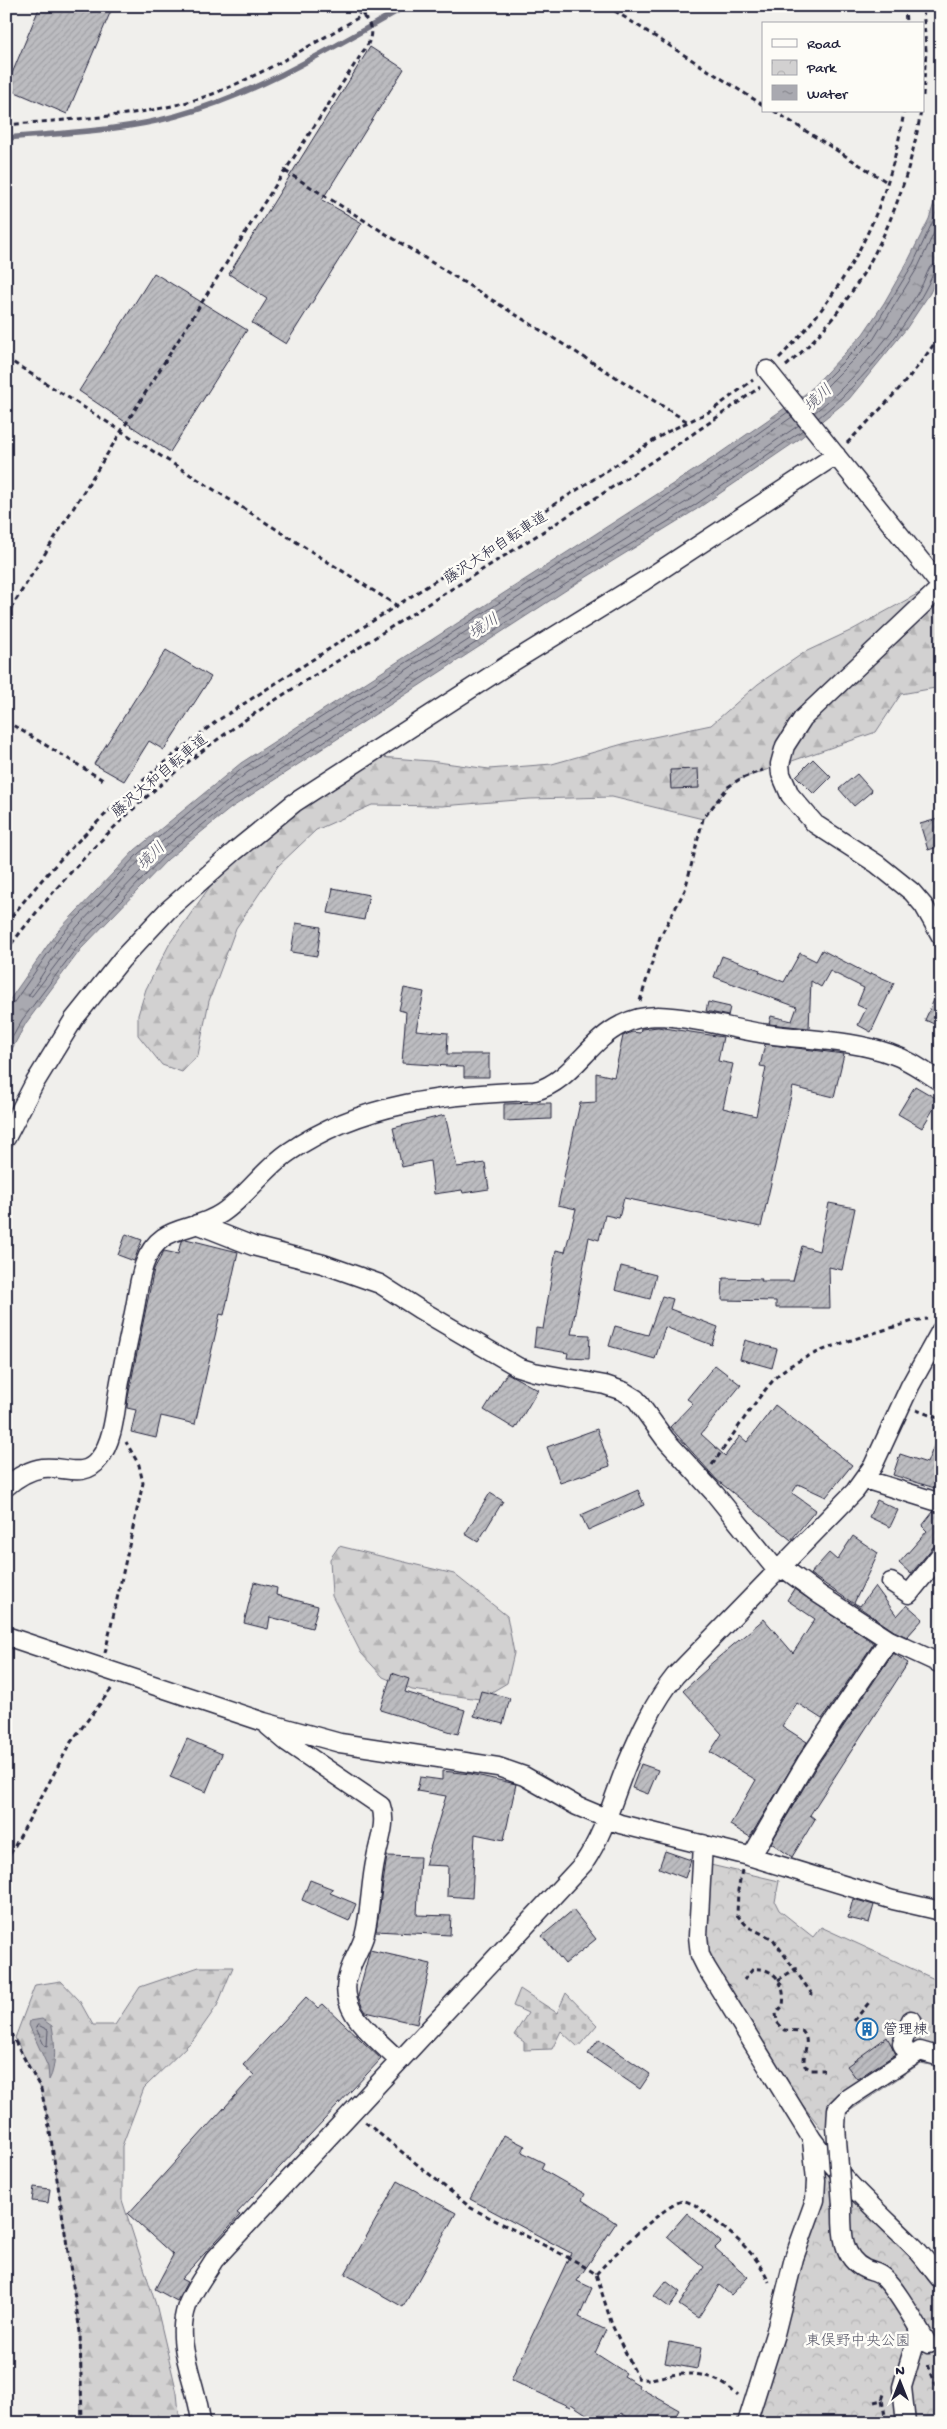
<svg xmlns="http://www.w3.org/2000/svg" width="947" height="2429" font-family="'Gochi Hand','Klee One',sans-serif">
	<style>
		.forest { fill: url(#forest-firs); stroke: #7a7a86 }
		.cemetery { fill: url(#cemetery-stones); stroke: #7a7a86 }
		.park { fill: url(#park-crowns); stroke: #7a7a86 }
		.water { fill: url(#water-ripples); stroke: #737381 }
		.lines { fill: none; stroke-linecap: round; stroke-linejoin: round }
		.shore { stroke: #58586a; stroke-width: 1 }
		.stream { stroke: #737381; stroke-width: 5.5 }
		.building { fill: url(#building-hatch); stroke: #22223b }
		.minor-casing { stroke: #22223b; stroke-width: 21 }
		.path { stroke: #22223b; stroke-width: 3; stroke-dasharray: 5 4; stroke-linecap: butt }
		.minor { stroke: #fdfcf7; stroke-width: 18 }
		.minor-bridge-casing { stroke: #22223b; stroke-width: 21; stroke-linecap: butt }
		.minor-bridge { stroke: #fdfcf7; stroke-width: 18 }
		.labels { text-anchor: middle; stroke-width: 5; stroke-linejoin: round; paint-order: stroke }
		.street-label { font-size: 15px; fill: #22223b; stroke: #fdfcf7 }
		.poi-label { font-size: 15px; fill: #22223b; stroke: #fdfcf7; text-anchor: start }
		.park-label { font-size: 15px; fill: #575768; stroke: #fdfcf7 }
		.water-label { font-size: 16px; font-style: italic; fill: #58586a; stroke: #fdfcf7 }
	</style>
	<defs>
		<pattern id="forest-firs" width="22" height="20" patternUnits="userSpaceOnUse" patternTransform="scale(1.25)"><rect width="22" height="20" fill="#d2d1d1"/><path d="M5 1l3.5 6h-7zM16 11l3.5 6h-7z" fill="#b4b3b4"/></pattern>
		<pattern id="cemetery-stones" width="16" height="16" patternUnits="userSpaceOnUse" patternTransform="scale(1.25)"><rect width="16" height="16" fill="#d2d1d1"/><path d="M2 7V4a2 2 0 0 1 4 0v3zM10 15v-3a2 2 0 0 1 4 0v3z" fill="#b4b3b4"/></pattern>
		<pattern id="park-crowns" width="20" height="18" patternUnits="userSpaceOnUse" patternTransform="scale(1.25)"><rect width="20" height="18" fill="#d2d1d1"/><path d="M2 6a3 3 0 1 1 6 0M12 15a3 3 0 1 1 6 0" fill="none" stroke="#b4b3b4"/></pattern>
		<pattern id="water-ripples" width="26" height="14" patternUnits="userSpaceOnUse" patternTransform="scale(1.25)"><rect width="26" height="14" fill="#a9a9b0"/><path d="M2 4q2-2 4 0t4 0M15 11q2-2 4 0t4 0" fill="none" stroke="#898990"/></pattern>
		<pattern id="building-hatch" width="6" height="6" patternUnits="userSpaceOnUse" patternTransform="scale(1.25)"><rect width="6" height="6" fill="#bcbcc0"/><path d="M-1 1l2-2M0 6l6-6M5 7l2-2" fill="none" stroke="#a1a1a6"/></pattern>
	</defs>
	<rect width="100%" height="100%" fill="#f0efec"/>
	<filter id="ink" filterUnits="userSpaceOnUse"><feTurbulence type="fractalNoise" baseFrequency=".02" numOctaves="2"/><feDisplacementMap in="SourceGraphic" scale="10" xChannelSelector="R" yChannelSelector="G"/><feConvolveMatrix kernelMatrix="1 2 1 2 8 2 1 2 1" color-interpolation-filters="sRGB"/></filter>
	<g filter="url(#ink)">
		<path class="forest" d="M941,581V687L901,694L876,732L740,779L728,787L703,819L612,797L530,799L442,806L372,805L316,830L278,866L236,928L209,1001L198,1055L182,1072L162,1065L138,1035V1015L146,989L170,943L235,851L367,756L430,761L489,769L552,764L630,742L711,725L758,684L805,652L850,631Z
			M339,1546L454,1574L507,1616L514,1653L507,1683L480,1699L412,1690L383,1677L361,1653L332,1596L330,1559Z
			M199,1967H233L217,2006L193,2040L144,2088L122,2146V2200L157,2308L177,2393L180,2423H81L80,2332L49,2126L41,2089L15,2038L35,1985L61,1981L79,2000L93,2025H115L140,1987Z"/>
		<path class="cemetery" d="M520,1989L557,2013L566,1993L597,2025L578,2047L561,2031L552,2049L524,2050V2042L514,2035L528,2013L513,2006Z"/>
		<path class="park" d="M702,1863L779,1881L775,1902L779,1910L813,1937L821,1927L941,1982V2073L934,2066L921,2063L848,2112L842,2128H821L749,2038L698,1936Z
			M812,2139L941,2280V2423H747L815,2200Z"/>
		<path class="water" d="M941,181V269L930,293L906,329L849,399L798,440L697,509L577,583L231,808L168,859L81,949L26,1023L6,1060V1005L57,932L135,850L241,763L710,460L808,392L863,334L884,303L908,261L929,219Z
			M42,2019L52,2026C55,2041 57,2067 49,2080L48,2067L29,2025L30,2021Z"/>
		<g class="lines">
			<path class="shore" d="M804,401L868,337L913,264L933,221L941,197
				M808,405L873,340L918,267L941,218
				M814,413C853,382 895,332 920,289C924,282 926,274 930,267L941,262
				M792,417L716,470L248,772L142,858L65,940L28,996H32L73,942L160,851L224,799L571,573L691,499L799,425
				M818,418C864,381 910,325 934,272L941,269
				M6,1007L12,1005L60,936L138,854L244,767L713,465L788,412
				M6,1049L22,1020L78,946L165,855L228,804L575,578L695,505L803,430
				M38,2025L48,2030L47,2046L44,2045L36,2028Z"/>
			<path class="stream" d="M6,138C62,133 122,131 176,116C259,93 332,48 406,6"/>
		</g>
		<path class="building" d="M40,6H113L67,114L6,88Z
			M370,47L404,69L322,200L362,223L286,344L252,323L267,299L229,274Z
			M154,273L247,330L170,452L79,391Z
			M166,650L211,677L164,750L149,741L124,781L94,764Z
			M813,759L831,777L814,794L796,776Z
			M698,769L699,788L671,789L670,770Z
			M857,774L872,791L854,806L839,789Z
			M941,818V846L928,850L920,824Z
			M333,888L369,895L364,920L328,913Z
			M296,923L321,927L317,956L291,952Z
			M822,950L870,975L871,973L894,983L871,1032L858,1025L866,1009L857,1005L864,988L830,971L821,987L811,981L809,1028L769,1024L771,1016L792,1021L797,1007L714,977L722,956L760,970L759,972L784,982L800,953L816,961Z
			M941,984V1027L925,1020Z
			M404,988L424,992L416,1030L448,1033L447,1054H489V1077H464V1067L402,1063L406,1012L399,1010Z
			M708,1002L730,1007L728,1016L706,1011Z
			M658,1027L723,1037L718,1061L733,1064L723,1108L756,1116L766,1067L760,1066L765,1044L844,1054L834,1097L793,1087L761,1227L624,1198L619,1218L605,1215L599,1240L589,1237L571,1334L590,1335L589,1359L567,1358L568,1353L534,1347L536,1328L543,1329L556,1250L565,1252L576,1209L558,1205L580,1103L596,1102V1073L614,1077L623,1036L632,1032L640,1033L641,1029Z
			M915,1086L939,1100L922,1128L898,1114Z
			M538,1103H551V1119L504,1121V1104Z
			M445,1115L457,1167L485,1163L489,1189L463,1193L462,1190L434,1194L430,1161L402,1167L393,1128Z
			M829,1203L855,1208L842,1270L829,1267L830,1308H776V1301L722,1300L723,1278L762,1279L761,1281H793L802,1246L819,1251Z
			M126,1234L142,1240L134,1261L118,1255Z
			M186,1239L238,1252L224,1315L220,1314L195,1424L161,1416L156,1438L131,1432L136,1410L127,1408L128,1397L154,1269L164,1251L178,1254L181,1241Z
			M621,1266L656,1275L650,1299L615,1290Z
			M662,1296L673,1299L670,1309L718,1327L712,1345L665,1327L655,1359L609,1346L615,1326L648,1335Z
			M745,1340L777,1349L772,1368L740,1359Z
			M715,1365L741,1385L701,1434L725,1456L740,1436L747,1442L775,1405L852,1465L826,1497L798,1484L792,1493L816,1510L791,1540L717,1480L670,1427L693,1403L687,1399Z
			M507,1373L538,1390L515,1429L484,1410Z
			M597,1429L610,1466L560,1483L547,1447Z
			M940,1431L941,1490L893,1475L900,1454L927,1463Z
			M638,1490L644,1505L588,1530L581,1515Z
			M490,1493L503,1501L478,1542L465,1534Z
			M877,1500L898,1510L890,1527L869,1517Z
			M933,1512L941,1513V1544L933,1547L911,1574L899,1563L927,1531L922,1526Z
			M853,1536L878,1553L854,1603L860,1606L875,1586L897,1616L907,1605L923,1619L907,1637L894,1631L810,1574L829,1553L837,1560Z
			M254,1582L277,1588L276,1595L318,1606L312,1628L270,1617L268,1629L244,1623Z
			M794,1589L874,1643L822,1719L797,1703L782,1726L807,1742L750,1837L730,1825L756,1780L710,1752L722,1734L683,1691L708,1668L707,1667L764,1619L793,1653L815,1619L787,1600Z
			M893,1653L908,1663L810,1815L815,1819L792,1857L771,1843L816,1767Z
			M392,1673L409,1679L405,1692L465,1710L458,1734L380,1710Z
			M481,1691L510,1698L503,1724L474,1716Z
			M187,1739L222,1754L206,1792L170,1777Z
			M641,1764L658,1770L648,1794L632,1788Z
			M442,1771L471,1774L516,1784L504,1840L475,1834L472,1898L447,1896L448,1866L425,1865L446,1796L417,1791L420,1777L442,1780Z
			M665,1851L691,1860L685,1878L659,1868Z
			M387,1856L420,1857L417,1915L451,1916L450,1935L376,1931Z
			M310,1880L333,1889L330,1893L356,1904L349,1921L302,1900Z
			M853,1899L874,1905L869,1923L848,1918Z
			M573,1910L596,1939L565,1964L542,1936Z
			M370,1950L431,1964L417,2024L366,2012L362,2006L358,1996Z
			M306,1997L318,2008L323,2004L381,2059L237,2213L240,2215L181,2279L187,2282L177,2301L155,2289L173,2255L128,2214L254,2075L243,2065Z
			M887,2037L896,2054L857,2079L847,2066Z
			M599,2039L650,2074L640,2089L588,2054Z
			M504,2135L525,2146L522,2152L544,2163L541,2169L585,2194L582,2200L616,2223L577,2281L592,2288L579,2317L606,2330L595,2353L626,2373L624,2376L639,2385L638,2387L679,2410L672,2423H637L621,2413L615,2423H604L596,2417L594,2419L571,2404L570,2407L511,2380L571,2253L470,2199Z
			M398,2181L456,2213L403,2307L345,2274Z
			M34,2187L50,2189L48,2203L32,2201Z
			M687,2213L721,2242L715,2248L748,2277L731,2295L719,2285L698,2318L679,2305L704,2267L667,2236Z
			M666,2281L680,2292L669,2307L654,2296Z
			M669,2342L701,2348L697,2369L665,2363Z"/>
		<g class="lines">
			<g class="minor-casing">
				<path id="minor" d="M767,370L941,586
					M941,587L803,718L785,746L780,764L781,774L790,795L815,824L877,864L912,892L924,906L941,936
					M6,1138L34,1084L74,1019L122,959L167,911L235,851L294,803L506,666L644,581L836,455
					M197,1224L253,1246L323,1264L380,1284L419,1309L518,1367L534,1372L605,1385L623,1391L636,1399L665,1439L715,1494L778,1572
					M864,1479L941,1503
					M6,1487C16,1478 29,1470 43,1468C62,1465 84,1480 99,1459C114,1440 115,1410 119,1387C124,1358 131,1330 136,1302C138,1289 140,1277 144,1265C159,1222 191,1234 222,1213C247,1196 264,1169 289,1152C361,1102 449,1094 535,1091C572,1081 588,1041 621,1025C632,1019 646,1016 658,1016C695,1017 731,1029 767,1034C808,1040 852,1040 891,1054C910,1060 925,1072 941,1082
					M782,1567L820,1595L889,1640L941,1664
					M891,1582L909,1594L941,1554
					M6,1636L264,1722L340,1743L498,1767L524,1776L577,1806L620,1824L745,1855L893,1900L941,1911
					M268,1726L287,1742L381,1806C387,1823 379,1841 376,1858C370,1884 371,1911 364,1937C360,1949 353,1960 349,1972C335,2011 375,2036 399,2061
					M703,1844L698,1936L700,1955L706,1967L812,2139C841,2179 876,2210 911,2244C922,2254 931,2268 941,2280
					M751,1857L807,1761L889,1640
					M910,2058L902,2044L911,2020
					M836,2127L837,2109L848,2098L920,2051L941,2057
					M842,2205C842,2228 840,2257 865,2269C871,2272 878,2272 883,2277C898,2290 916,2325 928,2344
					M201,2423C198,2384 173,2346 187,2306C193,2290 205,2275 214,2260L584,1863C605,1832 613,1798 627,1764C640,1733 654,1702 675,1676L855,1491L873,1466L910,1386L941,1330
					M747,2423L775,2334L794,2258L815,2200L816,2180L812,2140
					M906,2423L902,2387L919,2330"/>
			</g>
			<path class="path" d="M607,6L763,105
				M905,6L906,24
				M364,14L367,6
				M923,96L926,51L923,6
				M774,111L887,182
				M6,125C75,118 150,118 215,93C273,70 325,36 379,6
				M285,171L688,422
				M6,358L396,605
				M779,358C848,289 889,208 904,111
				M786,366C862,302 905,207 921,111
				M847,443C881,409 916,374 941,333
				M6,616L262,206L368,44C377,24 363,13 345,6
				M6,721L103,780
				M6,924C66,845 138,781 217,721L667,432L711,411L753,380
				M6,951C67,870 139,796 221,737C273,699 331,666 385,631C511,551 639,474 760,387
				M640,1001L660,937L685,890L703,819L728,787L740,779L763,770
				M916,1410L941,1419
				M712,1465C733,1436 752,1404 776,1377C800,1351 878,1333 913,1321L927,1319
				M105,1653L143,1483L139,1465L126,1442
				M6,1862L71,1742L112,1688
				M742,1870L738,1890L737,1915L748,1927L773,1939L814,1997
				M744,1980L753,1969C775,1967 786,1984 783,2006L776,2013L777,2022L784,2030L802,2031C812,2042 801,2053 805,2066L811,2070H824
				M778,1980L795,1969L801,1968
				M854,2021L871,2000
				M6,2025L41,2089L49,2126L80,2332L82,2423
				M365,2122L471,2208L577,2262L596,2274L612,2325L638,2378C649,2381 655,2378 665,2376C695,2371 717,2374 738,2396
				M596,2274C609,2260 667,2201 684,2201C687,2201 692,2204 695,2205C722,2227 755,2248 769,2282
				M928,2365L936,2385L941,2392
				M882,2400L886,2420
				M874,2402L882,2400L884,2394"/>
			<use href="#minor" class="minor"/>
			<g class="minor-bridge-casing">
				<path id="minor-bridge" d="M836,2127L842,2205"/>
			</g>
			<use href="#minor-bridge" class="minor-bridge"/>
		</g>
	</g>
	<defs>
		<g id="building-ring" transform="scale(1.125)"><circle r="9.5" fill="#fdfcf7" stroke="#1f6fb2" stroke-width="1.5"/><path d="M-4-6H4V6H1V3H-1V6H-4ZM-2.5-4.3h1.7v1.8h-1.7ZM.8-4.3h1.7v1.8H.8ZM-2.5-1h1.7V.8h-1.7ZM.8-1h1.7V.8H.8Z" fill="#1f6fb2"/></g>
	</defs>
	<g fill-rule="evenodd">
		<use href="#building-ring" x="867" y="2029"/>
	</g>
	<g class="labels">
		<g class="street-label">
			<text transform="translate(495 547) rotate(-33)" y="5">藤沢大和自転車道</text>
			<text transform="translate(159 775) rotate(-40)" y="5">藤沢大和自転車道</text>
		</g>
		<g class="poi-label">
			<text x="883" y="2034">管理棟</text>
		</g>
		<g class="park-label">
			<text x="858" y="2345">東俣野中央公園</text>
		</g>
		<g class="water-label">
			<text transform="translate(817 397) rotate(-43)" y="6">境川</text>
			<text transform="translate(483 625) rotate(-33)" y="6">境川</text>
			<text transform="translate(150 855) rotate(-44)" y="6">境川</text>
		</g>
	</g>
	<rect width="947" height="2429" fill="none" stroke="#fdfcf7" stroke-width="25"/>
	<rect x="12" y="12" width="922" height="2404" fill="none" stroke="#22223b" stroke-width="2" filter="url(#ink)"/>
	<rect x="762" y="22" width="162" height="90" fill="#fdfcf7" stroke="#a5a5ac"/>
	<rect x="772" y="39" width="25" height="8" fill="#fdfcf7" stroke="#a5a5ac"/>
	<text x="807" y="48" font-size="15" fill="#22223b">Road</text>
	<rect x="772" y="60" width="25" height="15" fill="url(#park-crowns)" stroke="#a5a5ac"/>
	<text x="807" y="72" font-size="15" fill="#22223b">Park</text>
	<rect x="772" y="85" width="25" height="15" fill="url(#water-ripples)" stroke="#a5a5ac"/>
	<text x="807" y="98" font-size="15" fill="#22223b">Water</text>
	<g transform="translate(900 2382)" stroke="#fdfcf7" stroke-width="4" paint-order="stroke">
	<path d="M0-4L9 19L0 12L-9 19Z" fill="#22223b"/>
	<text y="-8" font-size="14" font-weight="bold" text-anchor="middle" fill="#22223b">N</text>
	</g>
</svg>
